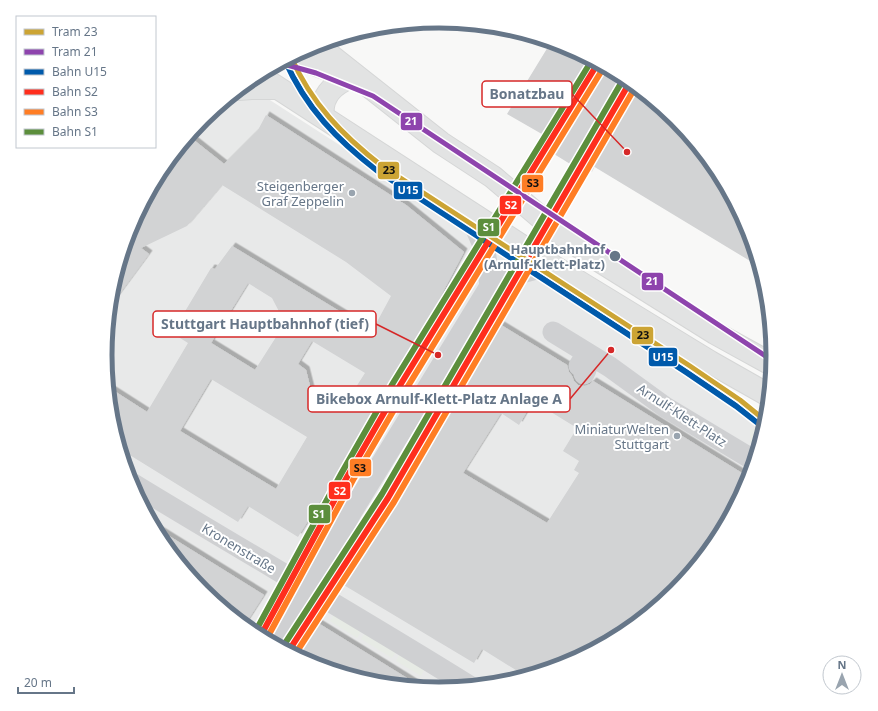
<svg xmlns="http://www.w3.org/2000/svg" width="878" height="711" font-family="'Noto Sans',sans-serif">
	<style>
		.built { fill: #e8e9e9 }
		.green { fill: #e7ebe5 }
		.building { fill: #d2d3d4; fill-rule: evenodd; filter: url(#shadow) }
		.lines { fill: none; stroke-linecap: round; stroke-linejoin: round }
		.major-casing { stroke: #d5d6d6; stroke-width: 24 }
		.minor { stroke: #cfd0d2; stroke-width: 21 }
		.major { stroke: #e2e3e3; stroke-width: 22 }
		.rail-1-casing { stroke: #fff; stroke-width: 9 }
		.rail-2-casing { stroke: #fff; stroke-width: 9 }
		.rail-3-casing { stroke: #fff; stroke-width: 9 }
		.rail-4-casing { stroke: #fff; stroke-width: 9 }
		.rail-1 { stroke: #005aab; stroke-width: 6 }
		.rail-2 { stroke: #ff2e1d; stroke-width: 6 }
		.rail-3 { stroke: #ff7d24; stroke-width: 6 }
		.rail-4 { stroke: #5c8e3c; stroke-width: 6 }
		.tram-1-casing { stroke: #fff; stroke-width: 8 }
		.tram-2-casing { stroke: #fff; stroke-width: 8 }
		.tram-1 { stroke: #cca434; stroke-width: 5 }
		.tram-2 { stroke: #8e44ad; stroke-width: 5 }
		.poi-dot { fill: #99a4af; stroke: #fff; stroke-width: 1.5 }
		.stop-dot { fill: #667688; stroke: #fff; stroke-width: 1.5 }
		.labels { text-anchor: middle; stroke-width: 4; stroke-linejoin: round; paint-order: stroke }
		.poi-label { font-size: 13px; fill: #667688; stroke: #fff; text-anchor: end }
		.stop-label { font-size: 13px; font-weight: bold; fill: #667688; stroke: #fff; text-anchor: end }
		.street-label { font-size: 13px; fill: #667688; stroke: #fff }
		.rim { fill: none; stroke: #667688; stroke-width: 5 }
		.leader { fill: none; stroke: #d62828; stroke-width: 1.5 }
		.callout-dot { fill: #d62828; stroke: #fff; stroke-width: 1.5 }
		.callout { fill: #fff; stroke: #d62828; stroke-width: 1.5 }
		.callout-label { font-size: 14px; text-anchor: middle; font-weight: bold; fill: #667688 }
		.line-badge { stroke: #fff; stroke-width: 1.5 }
		.badge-label { font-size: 11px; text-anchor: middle; font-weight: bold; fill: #fff }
		.pale-badge-label { font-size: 11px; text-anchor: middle; font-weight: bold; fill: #111 }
	</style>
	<defs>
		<filter id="shadow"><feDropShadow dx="3.5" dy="-3.5" stdDeviation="0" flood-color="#0004"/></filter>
	</defs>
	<rect width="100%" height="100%" fill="#f8f8f7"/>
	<path class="built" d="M245,84L767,421L748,484L717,542L675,592L625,634L567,665L504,684L439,690L374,684L311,664L253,633L202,592L161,541L130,483L111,421L105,355L111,290L130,227L161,169L203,119Z"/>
	<path class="green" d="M758,426L764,430L759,448L750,442V430Z
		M335,613L362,630L357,638L330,621Z
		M366,631L397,651L392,658L361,639Z
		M400,653L425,668L421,676L396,661Z"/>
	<path class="building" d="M551,42L567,47L625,78L676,119L717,170L748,228L760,267L593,166L588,175L541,146L547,137L507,114Z
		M266,115L406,205L464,252L406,362L298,537L248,506L238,522L120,449L111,421L108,387L147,412L188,343L172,333L211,268L215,269L232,246L372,331L391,296L346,262L222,185L187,226L141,248L149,254L109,308L111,290L130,227L160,171L190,137L224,164L258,130ZM248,283L272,298L285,323L255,370L211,343ZM312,341L365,373L342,409L311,390L306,370L298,364ZM211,379L307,437L276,489L180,431Z
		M501,325L567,365L569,372L572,376L574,381L578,385L585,386L590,384L593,381L750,478L717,542L675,592L625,634L567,665L527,677L482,649L474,663L342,584L424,449ZM533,401L577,428L563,451L579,461L574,470L579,473L547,523L463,473L501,413L519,425Z
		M153,526L264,595L244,626L202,592L161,541Z
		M318,623L373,657L423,688L374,684L311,664L297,657Z"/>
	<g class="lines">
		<g class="major-casing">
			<path id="major" d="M317,45L441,143L493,177L553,228L595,258L715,333L773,365
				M294,56L345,76
				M258,75L551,265L710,362L770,396
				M239,89L251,88H277
				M323,117C320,97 332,85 349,78"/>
		</g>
		<path class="minor" d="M469,213L482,243L486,257L490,286
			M553,332L610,367L665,407L755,461
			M584,374L586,370L579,366L587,353
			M130,482C243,551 359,617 471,687
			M274,645L329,554L351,513L490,286L510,276L551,265"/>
		<use href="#major" class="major"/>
		<g class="rail-1-casing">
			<path id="rail-1" d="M285,60C306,108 337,140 378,171L686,372L736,406L763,427"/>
		</g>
		<g class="rail-2-casing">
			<path id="rail-2" d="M260,637L347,477L399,387L598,63
				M288,652L388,498L630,82"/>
		</g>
		<g class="rail-3-casing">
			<path id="rail-3" d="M266,640L353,480L405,391L604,67
				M294,656L394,502L636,86"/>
		</g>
		<g class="rail-4-casing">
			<path id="rail-4" d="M254,634L341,474L393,383L592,60
				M282,648L382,494L624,78"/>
		</g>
		<use href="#rail-1" class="rail-1"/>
		<use href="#rail-2" class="rail-2"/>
		<use href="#rail-3" class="rail-3"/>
		<use href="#rail-4" class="rail-4"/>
		<g class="tram-1-casing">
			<path id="tram-1" d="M291,57C312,104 342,135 382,166L690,366L740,400L767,422"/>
		</g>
		<g class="tram-2-casing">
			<path id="tram-2" d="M280,63L316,73L373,96L773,361"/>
		</g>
		<use href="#tram-1" class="tram-1"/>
		<use href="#tram-2" class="tram-2"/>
	</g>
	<g class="poi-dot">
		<circle cx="352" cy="193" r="4"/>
		<circle cx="677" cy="436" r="4"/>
	</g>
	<circle class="stop-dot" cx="615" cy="256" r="6"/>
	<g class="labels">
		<g class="poi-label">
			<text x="344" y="191">Steigenberger<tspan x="344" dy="15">Graf Zeppelin</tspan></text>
			<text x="669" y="434">MiniaturWelten<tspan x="669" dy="15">Stuttgart</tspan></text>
		</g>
		<g class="stop-label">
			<text x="605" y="254">Hauptbahnhof<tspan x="605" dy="15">(Arnulf-Klett-Platz)</tspan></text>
		</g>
		<g class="street-label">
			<text transform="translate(682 415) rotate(33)" y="5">Arnulf-Klett-Platz</text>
			<text transform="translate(239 548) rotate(31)" y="5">Kronenstraße</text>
		</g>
	</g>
	<path d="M0 0H878V711H0ZM112 355a327 327 0 1 1 654 0a327 327 0 1 1-654 0Z" fill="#fff" fill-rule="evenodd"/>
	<path class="rim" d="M112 355a327 327 0 1 1 654 0a327 327 0 1 1-654 0Z"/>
	<path class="leader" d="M627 152L572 94M438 355L376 324M611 350L570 399"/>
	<g class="callout-dot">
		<circle cx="627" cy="152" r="4"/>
		<circle cx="438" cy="355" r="4"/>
		<circle cx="611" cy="350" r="4"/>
	</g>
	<g class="callout">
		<rect x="482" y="81" width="90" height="26" rx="4"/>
		<rect x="153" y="311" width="223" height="26" rx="4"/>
		<rect x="308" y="386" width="262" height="26" rx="4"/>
	</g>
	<g class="callout-label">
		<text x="527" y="99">Bonatzbau</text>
		<text x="265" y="329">Stuttgart Hauptbahnhof (tief)</text>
		<text x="439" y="404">Bikebox Arnulf-Klett-Platz Anlage A</text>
	</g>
	<g class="line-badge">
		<rect x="400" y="112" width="23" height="19" rx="4" fill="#8e44ad"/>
		<rect x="377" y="161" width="23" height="19" rx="4" fill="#cca434"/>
		<rect x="521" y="174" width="23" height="19" rx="4" fill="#ff7d24"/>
		<rect x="393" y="181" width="30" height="19" rx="4" fill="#005aab"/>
		<rect x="499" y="195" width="23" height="20" rx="4" fill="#ff2e1d"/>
		<rect x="477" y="218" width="23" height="19" rx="4" fill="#5c8e3c"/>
		<rect x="641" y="272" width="23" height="19" rx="4" fill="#8e44ad"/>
		<rect x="631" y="326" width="23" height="19" rx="4" fill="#cca434"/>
		<rect x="648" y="347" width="30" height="20" rx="4" fill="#005aab"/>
		<rect x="349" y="458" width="23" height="19" rx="4" fill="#ff7d24"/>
		<rect x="328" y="481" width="23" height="19" rx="4" fill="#ff2e1d"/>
		<rect x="308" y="504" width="23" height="20" rx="4" fill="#5c8e3c"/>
	</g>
	<g class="badge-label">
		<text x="411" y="125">21</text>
		<text x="408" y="194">U15</text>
		<text x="511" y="209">S2</text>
		<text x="489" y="231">S1</text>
		<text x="652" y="285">21</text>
		<text x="663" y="361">U15</text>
		<text x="340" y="495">S2</text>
		<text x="319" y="518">S1</text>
	</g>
	<g class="pale-badge-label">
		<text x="389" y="174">23</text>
		<text x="533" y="187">S3</text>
		<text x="643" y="339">23</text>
		<text x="360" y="472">S3</text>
	</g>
	<rect x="16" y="16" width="140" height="132" fill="#ffffff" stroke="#c2c8cf"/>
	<rect x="24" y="29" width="20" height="6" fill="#cca434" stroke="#c2c8cf"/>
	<text x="52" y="36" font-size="12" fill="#667688">Tram 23</text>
	<rect x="24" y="49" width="20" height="6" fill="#8e44ad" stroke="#c2c8cf"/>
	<text x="52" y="56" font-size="12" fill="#667688">Tram 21</text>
	<rect x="24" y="69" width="20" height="6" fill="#005aab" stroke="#c2c8cf"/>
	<text x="52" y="76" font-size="12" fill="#667688">Bahn U15</text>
	<rect x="24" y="89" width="20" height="6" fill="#ff2e1d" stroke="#c2c8cf"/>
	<text x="52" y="96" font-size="12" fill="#667688">Bahn S2</text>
	<rect x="24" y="109" width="20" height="6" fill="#ff7d24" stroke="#c2c8cf"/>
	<text x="52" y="116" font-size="12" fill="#667688">Bahn S3</text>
	<rect x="24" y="129" width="20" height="6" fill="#5c8e3c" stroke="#c2c8cf"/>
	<text x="52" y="136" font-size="12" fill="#667688">Bahn S1</text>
	<g transform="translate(842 675)"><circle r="19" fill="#ffffff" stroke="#c2c8cf"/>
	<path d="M0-3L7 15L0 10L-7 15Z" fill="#99a4af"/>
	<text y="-6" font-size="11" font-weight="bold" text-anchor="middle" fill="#667688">N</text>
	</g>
	<path d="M18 687v6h56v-6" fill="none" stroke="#667688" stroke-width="2"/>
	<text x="24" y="687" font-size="12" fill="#667688" stroke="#ffffff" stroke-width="3" paint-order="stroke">20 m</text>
</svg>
